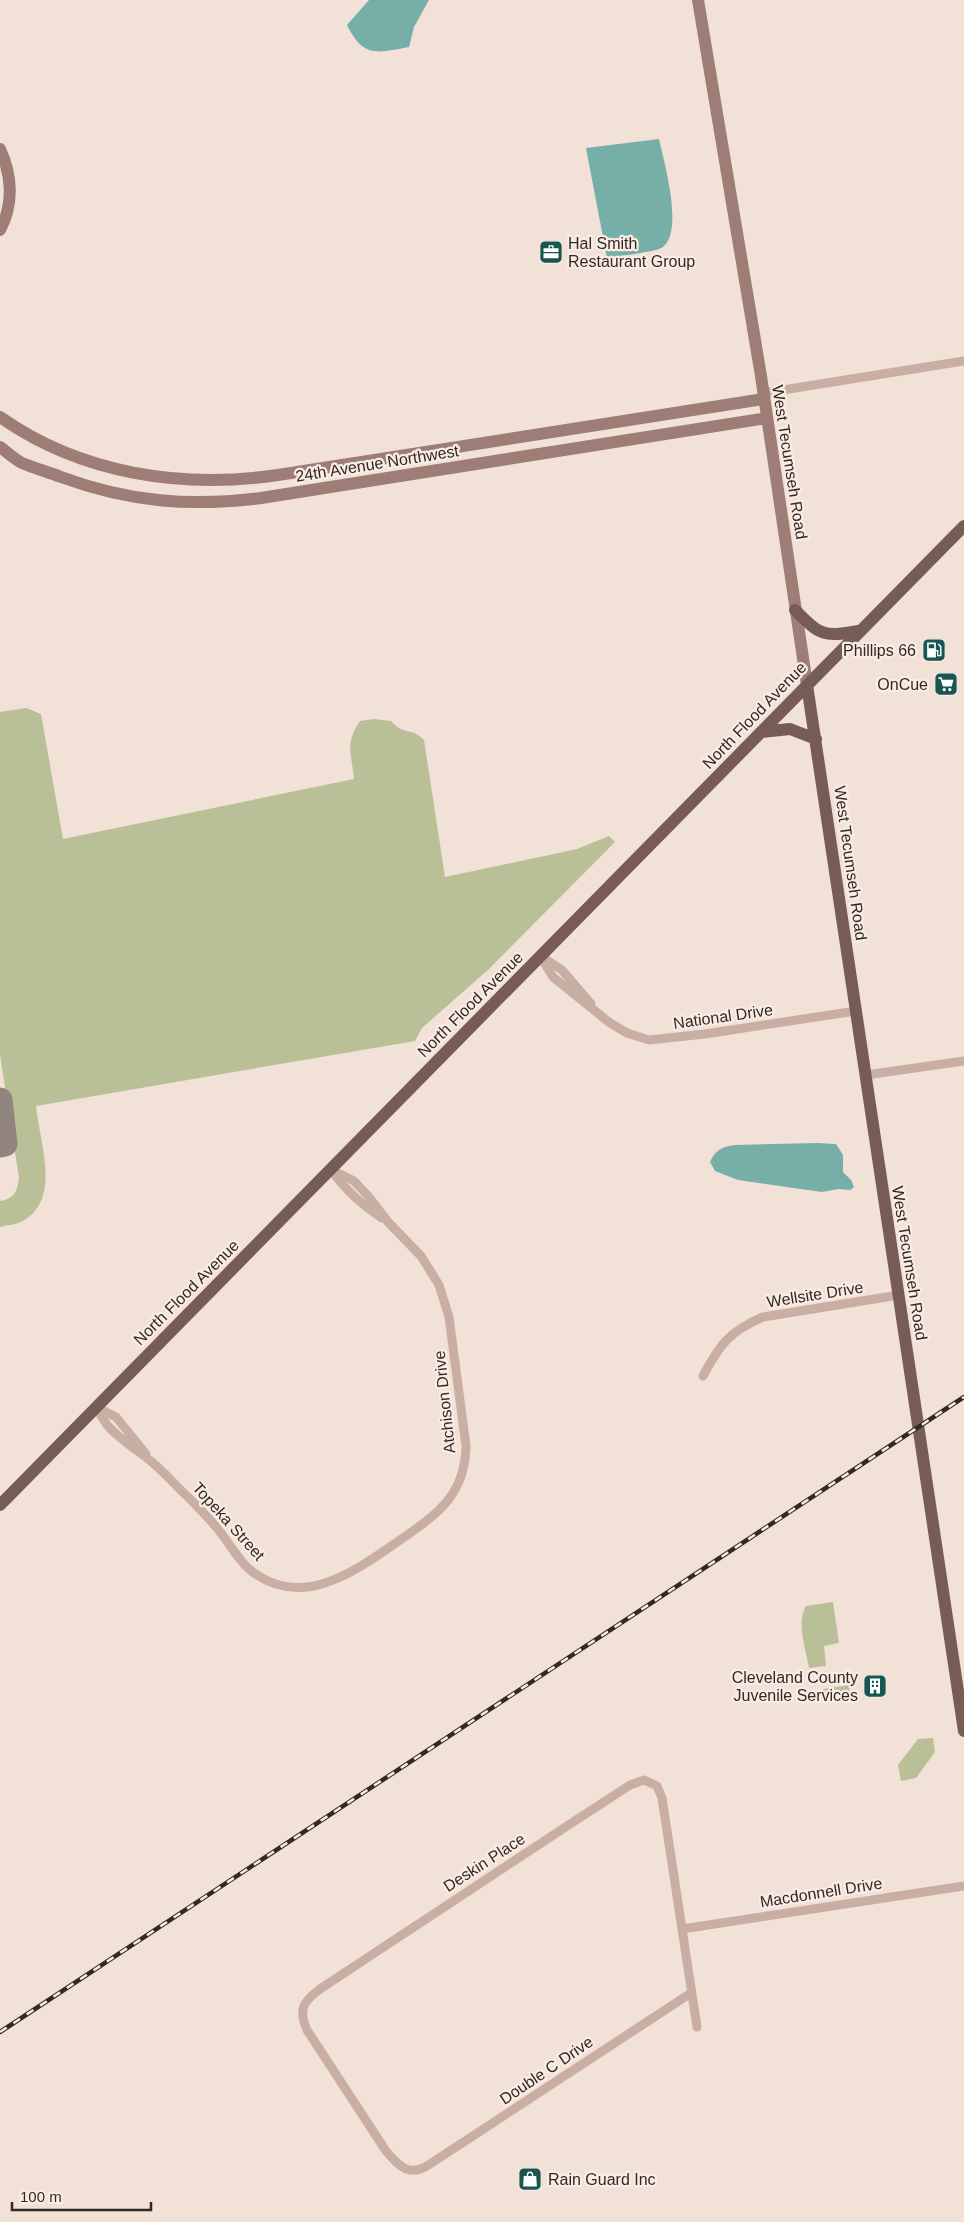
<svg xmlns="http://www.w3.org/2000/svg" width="964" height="2222" font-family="Arial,sans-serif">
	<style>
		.green { fill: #b9c097 }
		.water { fill: #76afa8 }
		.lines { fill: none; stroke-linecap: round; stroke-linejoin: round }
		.taxiway { stroke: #92847e; stroke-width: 25 }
		.street { stroke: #c9afa3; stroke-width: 9 }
		.secondary { stroke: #9d7d75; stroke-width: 12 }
		.primary { stroke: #775c56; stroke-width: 12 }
		.rail-casing { stroke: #342825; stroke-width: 4.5 }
		.rail { stroke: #f9ece4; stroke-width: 2.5; stroke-dasharray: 8; stroke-linecap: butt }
		.labels { text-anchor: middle; stroke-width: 4.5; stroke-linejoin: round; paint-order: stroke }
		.poi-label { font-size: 16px; fill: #342825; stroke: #f9ece4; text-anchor: end }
		.street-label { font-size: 16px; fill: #342825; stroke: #f9ece4 }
	</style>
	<rect width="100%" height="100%" fill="#f1e1d7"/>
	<path class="green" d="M26,708L41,714L63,839L354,779C352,755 344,744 360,721L374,719L391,721C404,736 412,727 424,740L445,877L577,849L609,836L615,842L489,969L422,1028L415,1041L36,1106C39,1140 61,1196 26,1219C20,1224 8,1225 0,1227V1201C14,1199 17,1192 19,1178L0,1055V712Z
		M833,1602L839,1643L824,1646L826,1666L809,1668C806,1650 796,1622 806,1606Z
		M849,1685L851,1699L825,1703L823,1689Z
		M933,1738L935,1752L916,1778L901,1781L898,1765L918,1739Z"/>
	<path class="water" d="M369,0H429L414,27L409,47C377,53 363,58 347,25Z
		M659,139C664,162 684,230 663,247C657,252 617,256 607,258L586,148Z
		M817,1143L836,1144L843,1155V1172L851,1180L854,1187L850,1190L838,1189L822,1192L738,1180L715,1171L710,1162C715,1150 722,1147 735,1145Z"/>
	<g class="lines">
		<path class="taxiway" d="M0,1100L5,1144L0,1145"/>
		<path class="street" d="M764,393L964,361
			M540,956L553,977L610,1023L627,1033L649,1040L705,1034L856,1011
			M542,957L562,970L591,1004
			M866,1075L964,1061
			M332,1171C346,1191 362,1205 382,1218
			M703,1376C720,1344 730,1331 763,1317L899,1295
			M96,1407C100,1414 104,1421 108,1426C121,1441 138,1450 152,1462C165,1473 176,1486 188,1497C200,1509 211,1520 221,1533C230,1545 238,1559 249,1569C302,1613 358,1569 403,1538C439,1513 465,1494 466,1446L449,1317L439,1285L421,1256L388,1222L369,1197L354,1181L330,1169
			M96,1407L116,1417L146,1454
			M682,1929L964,1886
			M691,1993L430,2164C409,2178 400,2167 386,2151L307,2030C298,2009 303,2002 320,1989L564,1828L630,1785L644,1780L657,1786L662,1798L697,2027"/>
		<path class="secondary" d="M698,0L761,376L807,685
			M0,149C12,175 14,204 0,230
			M0,417C81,474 181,489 278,475L764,399
			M0,447C7,452 14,459 22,463C34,468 48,472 61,477C129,502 190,507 261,498L767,418"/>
		<path class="primary" d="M795,610C821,636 823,637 859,631
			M807,685L964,1731
			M761,732L790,729L816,739
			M0,1505L964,526"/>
		<g class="rail-casing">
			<path id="rail" d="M0,2032L964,1397"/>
		</g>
		<use href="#rail" class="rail"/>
	</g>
	<defs>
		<g id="office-square" transform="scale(1.25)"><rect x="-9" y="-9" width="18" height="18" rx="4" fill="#1a5651" stroke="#f9ece4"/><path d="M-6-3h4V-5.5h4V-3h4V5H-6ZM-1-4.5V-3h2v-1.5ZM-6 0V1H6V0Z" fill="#fff"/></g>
		<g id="fuel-square" transform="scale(1.25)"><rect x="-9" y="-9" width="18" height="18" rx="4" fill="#1a5651" stroke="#f9ece4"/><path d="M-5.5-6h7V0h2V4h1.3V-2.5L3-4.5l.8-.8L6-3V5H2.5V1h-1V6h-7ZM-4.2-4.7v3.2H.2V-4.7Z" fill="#fff"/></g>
		<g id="supermarket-square" transform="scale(1.25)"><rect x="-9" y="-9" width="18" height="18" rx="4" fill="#1a5651" stroke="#f9ece4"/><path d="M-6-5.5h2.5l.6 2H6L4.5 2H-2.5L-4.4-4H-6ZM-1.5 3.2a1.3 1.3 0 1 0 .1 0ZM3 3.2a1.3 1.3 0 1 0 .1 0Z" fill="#fff"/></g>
		<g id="building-square" transform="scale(1.25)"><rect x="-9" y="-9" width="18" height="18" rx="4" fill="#1a5651" stroke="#f9ece4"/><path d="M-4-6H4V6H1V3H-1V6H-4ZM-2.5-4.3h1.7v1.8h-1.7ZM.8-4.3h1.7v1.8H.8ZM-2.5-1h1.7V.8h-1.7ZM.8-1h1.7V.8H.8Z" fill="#fff"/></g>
		<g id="shop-square" transform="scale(1.25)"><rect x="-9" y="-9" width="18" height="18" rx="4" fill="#1a5651" stroke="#f9ece4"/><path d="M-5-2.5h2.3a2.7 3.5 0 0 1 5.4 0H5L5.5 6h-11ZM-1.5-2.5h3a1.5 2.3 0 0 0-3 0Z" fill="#fff"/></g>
	</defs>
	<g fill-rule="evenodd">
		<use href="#office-square" x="551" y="252"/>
		<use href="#fuel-square" x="934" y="650"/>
		<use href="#supermarket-square" x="946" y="684"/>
		<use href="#building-square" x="875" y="1686"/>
		<use href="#shop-square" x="530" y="2179"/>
	</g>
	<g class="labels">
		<g class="poi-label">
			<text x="568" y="249" text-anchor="start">Hal Smith<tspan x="568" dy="18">Restaurant Group</tspan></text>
			<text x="916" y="656">Phillips 66</text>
			<text x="928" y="690">OnCue</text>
			<text x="858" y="1683">Cleveland County<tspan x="858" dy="18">Juvenile Services</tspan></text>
			<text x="548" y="2185" text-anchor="start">Rain Guard Inc</text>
		</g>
		<g class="street-label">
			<text transform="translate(790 462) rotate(81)" y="6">West Tecumseh Road</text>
			<text transform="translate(377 463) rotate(-9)" y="6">24th Avenue Northwest</text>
			<text transform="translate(754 715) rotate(-46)" y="6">North Flood Avenue</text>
			<text transform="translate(851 863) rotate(82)" y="6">West Tecumseh Road</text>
			<text transform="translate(470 1004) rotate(-45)" y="6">North Flood Avenue</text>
			<text transform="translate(723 1016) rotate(-8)" y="6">National Drive</text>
			<text transform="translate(910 1263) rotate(81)" y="6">West Tecumseh Road</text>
			<text transform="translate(186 1292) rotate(-45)" y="6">North Flood Avenue</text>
			<text transform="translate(815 1294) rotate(-9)" y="6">Wellsite Drive</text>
			<text transform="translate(444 1402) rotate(-96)" y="6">Atchison Drive</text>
			<text transform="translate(229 1521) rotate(48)" y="6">Topeka Street</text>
			<text transform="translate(484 1862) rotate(-33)" y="6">Deskin Place</text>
			<text transform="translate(821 1892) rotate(-9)" y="6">Macdonnell Drive</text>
			<text transform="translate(546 2070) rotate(-34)" y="6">Double C Drive</text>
		</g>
	</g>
	<path d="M12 2202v8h139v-8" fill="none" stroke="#342825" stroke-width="2.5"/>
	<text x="20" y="2202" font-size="15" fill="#342825" stroke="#f9ece4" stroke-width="4" paint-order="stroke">100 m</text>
</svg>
